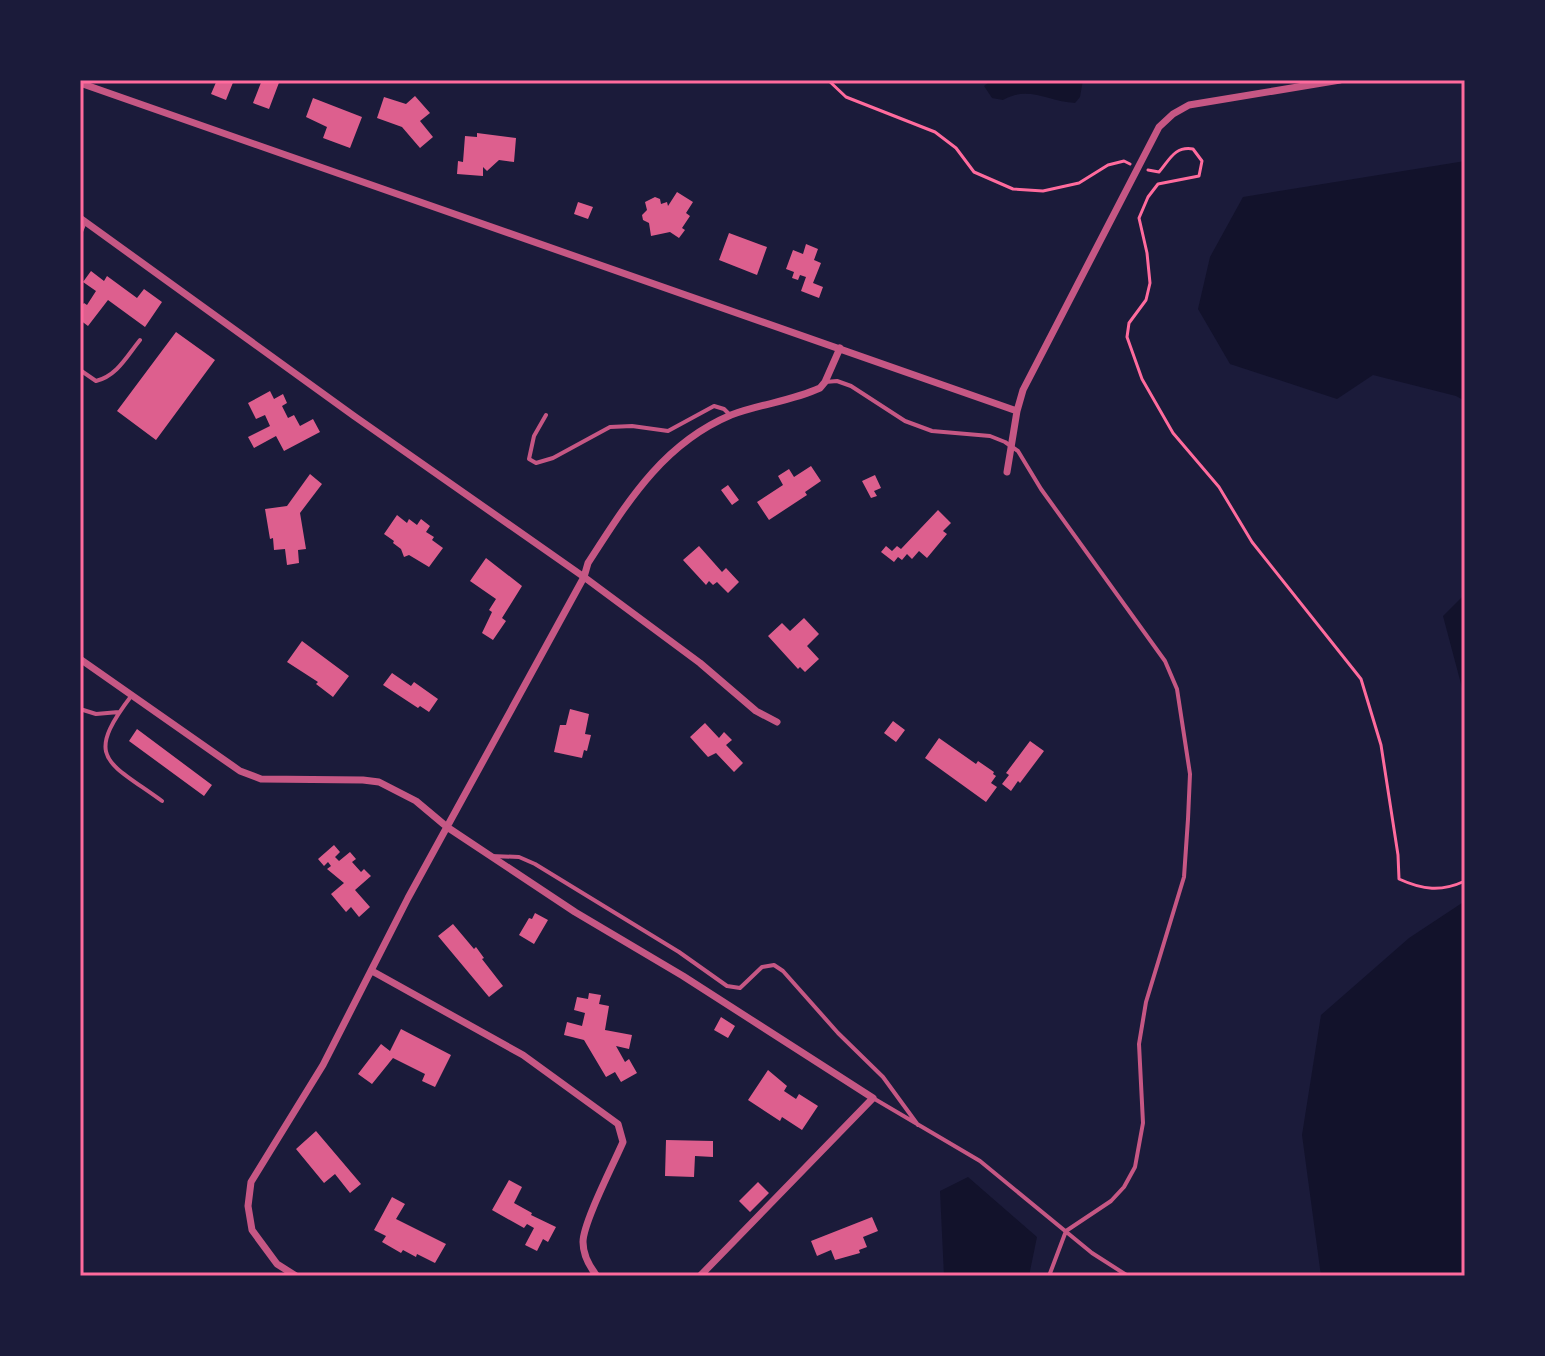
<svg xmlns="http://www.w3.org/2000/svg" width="1545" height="1356" font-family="'Roboto Condensed',sans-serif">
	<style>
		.water { fill: #12122b }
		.building { fill: #dd5f8e }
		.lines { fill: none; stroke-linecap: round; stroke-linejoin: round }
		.path { stroke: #ff6b9d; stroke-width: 3 }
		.service { stroke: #c65784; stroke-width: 4 }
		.minor { stroke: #c65784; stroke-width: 7 }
		.neatline { fill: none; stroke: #ff6b9d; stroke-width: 3 }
	</style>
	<rect width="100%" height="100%" fill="#1b1b3a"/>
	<path class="water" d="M992,80H1083L1080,97L1075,103C1049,102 1028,85 1003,100L992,98L984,86Z
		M1465,161V401L1456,396L1373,375L1337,399L1230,364L1198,309L1210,257L1243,197Z
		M1465,586V699L1443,616L1462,597Z
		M1465,901V1105L1462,1107L1465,1126V1276H1321L1302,1135L1321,1015L1409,938Z
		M968,1177L1037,1237L1029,1276H944L940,1191Z"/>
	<path class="building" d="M217,80H234L226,100L211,94Z
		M262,80H280L269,109L253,103Z
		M415,96L430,113L420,121L433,137L420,148L402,127L377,118L384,97L406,104Z
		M313,98L362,117L350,148L323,138L327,127L306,117Z
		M477,133L516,138L514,162L499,160L487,171L483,167V176L457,174L458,161L463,162L465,136L477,137Z
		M677,192L693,202L686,213L690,216L682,228L685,230L679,238L670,232L651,236L649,223L643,220L642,215L647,210L645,202L655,197L660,199L661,204L667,202L668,206Z
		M578,202L593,207L588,219L574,214Z
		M729,233L767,247L757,275L719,260Z
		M806,244L818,249L814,260L821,263L813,283L823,287L819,298L801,291L806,277L800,275L798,280L792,278L794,272L786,269L793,250L803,254Z
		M91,271L104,281L107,276L137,298L144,289L162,302L145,327L108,300L88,326L80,320V308L84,303L87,305L96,291L83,282Z
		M176,332L215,360L156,440L117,411Z
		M270,391L274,399L283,394L287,403L282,406L288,418L294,415L300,426L313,419L320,432L284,451L276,436L254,448L248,437L270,426L265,415L256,419L248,403Z
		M811,466L821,481L805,492L807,495L769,520L757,502L783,485L778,476L789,469L794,477Z
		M310,474L322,484L300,513L306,549L298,550L299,563L287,565L285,549L274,550L273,538L270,539L265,509L287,506Z
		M875,475L881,488L874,491L877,496L871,498L862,481Z
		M728,485L739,500L732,505L721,490Z
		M938,510L951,523L943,531L947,534L927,558L919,551L912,559L907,554L902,560L898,557L894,562L881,552L886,546L892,551L897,546L901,549Z
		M397,515L407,523L409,519L417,525L421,519L430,526L426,532L434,537L432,540L443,548L429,567L409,555L404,557L401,549L393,543L394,541L384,534Z
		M699,546L722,572L726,568L739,582L728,593L717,582L713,585L709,581L706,585L683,560Z
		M486,558L522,586L502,618L506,621L493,640L482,633L492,612L489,610L496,599L470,581Z
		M804,618L819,634L807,646L819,659L805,672L800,667L798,669L768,636L782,623L790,631Z
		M302,641L349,676L333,697L316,684L318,682L287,662Z
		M392,673L411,686L414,682L438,699L429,712L420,706L418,708L383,685Z
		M570,709L589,714L585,734L591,735L587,751L584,750L582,758L554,752L560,725H566Z
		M893,721L905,730L896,742L884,733Z
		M705,723L719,738L724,732L732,740L726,745L743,763L734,772L716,753L708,757L690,737Z
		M137,729L212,785L204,796L129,741Z
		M939,738L976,764L978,761L994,772L993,774L996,776L991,783L997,787L986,802L925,758Z
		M1030,741L1044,751L1020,783L1018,781L1011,791L1002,784L1009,775L1006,773Z
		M334,845L340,852L335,857L339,861L350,852L356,859L352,862L361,872L364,869L371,876L355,890L370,907L359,917L351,907L346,912L331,894L344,883L327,869L331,866L328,862L324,866L318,859Z
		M535,913L548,920L534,944L519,935L529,918L532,919Z
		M453,924L474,949L476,947L484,958L482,959L503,986L489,997L438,936Z
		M589,993L601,995L599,1004L609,1006L605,1030L632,1035L629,1049L616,1046L625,1062L629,1059L637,1073L621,1082L615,1072L606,1077L584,1040L564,1035L567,1022L582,1026L585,1013L574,1010L577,997L588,999Z
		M721,1017L735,1026L728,1038L714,1030Z
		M401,1029L451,1055L435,1087L422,1081L425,1074L393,1058L372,1084L358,1074L381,1044L390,1051Z
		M768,1070L787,1086L784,1091L796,1099L799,1094L818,1106L802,1130L782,1117L780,1121L748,1100Z
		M316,1131L361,1184L350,1193L335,1174L324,1183L296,1149Z
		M666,1140L713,1141V1157L695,1156L694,1177L665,1176Z
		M509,1180L522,1187L514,1203L532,1213L531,1215L556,1227L548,1242L543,1239L537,1251L525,1245L534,1228L527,1224L524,1228L492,1210Z
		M758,1182L769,1193L750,1212L739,1201Z
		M392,1197L405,1204L396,1219L446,1244L435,1263L417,1254L416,1257L403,1250L401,1253L382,1242L386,1236L374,1230Z
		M872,1217L878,1231L863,1237L867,1247L859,1250L860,1253L835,1260L831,1250L817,1256L811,1241Z"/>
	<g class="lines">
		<path class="path" d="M828,80L846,97L935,132L956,148L974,172L1013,189L1043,191L1079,183L1108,165L1124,161L1130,164
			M1148,170L1159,172C1170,159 1175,146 1193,149L1202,161L1199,176L1158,184L1148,197L1139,218L1147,253L1150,283L1146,300L1129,323L1127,337L1142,379L1173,433L1219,487L1252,542L1361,679L1381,745L1398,855L1399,879C1423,890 1441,892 1465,881"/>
		<path class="service" d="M80,234L85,222
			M80,370L96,381C117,376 127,356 140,340
			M825,382L837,381L851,386L905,421L932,431L990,436L1005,442L1018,451L1041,489L1165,661L1177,689L1190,774L1188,819L1184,877L1146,1002L1139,1044L1143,1123L1135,1167L1124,1187L1111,1201L1066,1231L1049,1276
			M546,415L534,436L529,459L536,463L553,458L610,427L632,426L668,431L714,406L724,409L729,414
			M132,695C83,759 107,761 162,801
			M80,709L96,714L119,712
			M491,856L519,857L535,864L679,952L727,986L740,988L762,967L774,965L783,971L838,1033L883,1077L918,1125
			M873,1098L980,1161L1092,1253L1128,1276"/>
		<path class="minor" d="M80,83L1017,411L1007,472
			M80,218L354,416L584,577L700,663L756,711L777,722
			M1017,411L1023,390L1159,127L1173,114L1189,105L1340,80
			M80,659L240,771L261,779L363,780L379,782L416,801L447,827L575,912L683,976L873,1098L700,1276
			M372,971L523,1055L618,1124L623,1142C614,1163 583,1223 583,1242C583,1255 589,1266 597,1276
			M296,1276L277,1264L252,1230L248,1206L251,1182L323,1065L408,898L584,577L588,563C627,503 662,444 731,415C760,404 792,401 820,388L825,382L840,348"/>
	</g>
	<rect width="1545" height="1356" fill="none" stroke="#1b1b3a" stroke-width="164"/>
	<rect x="82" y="82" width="1381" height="1192" class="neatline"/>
</svg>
